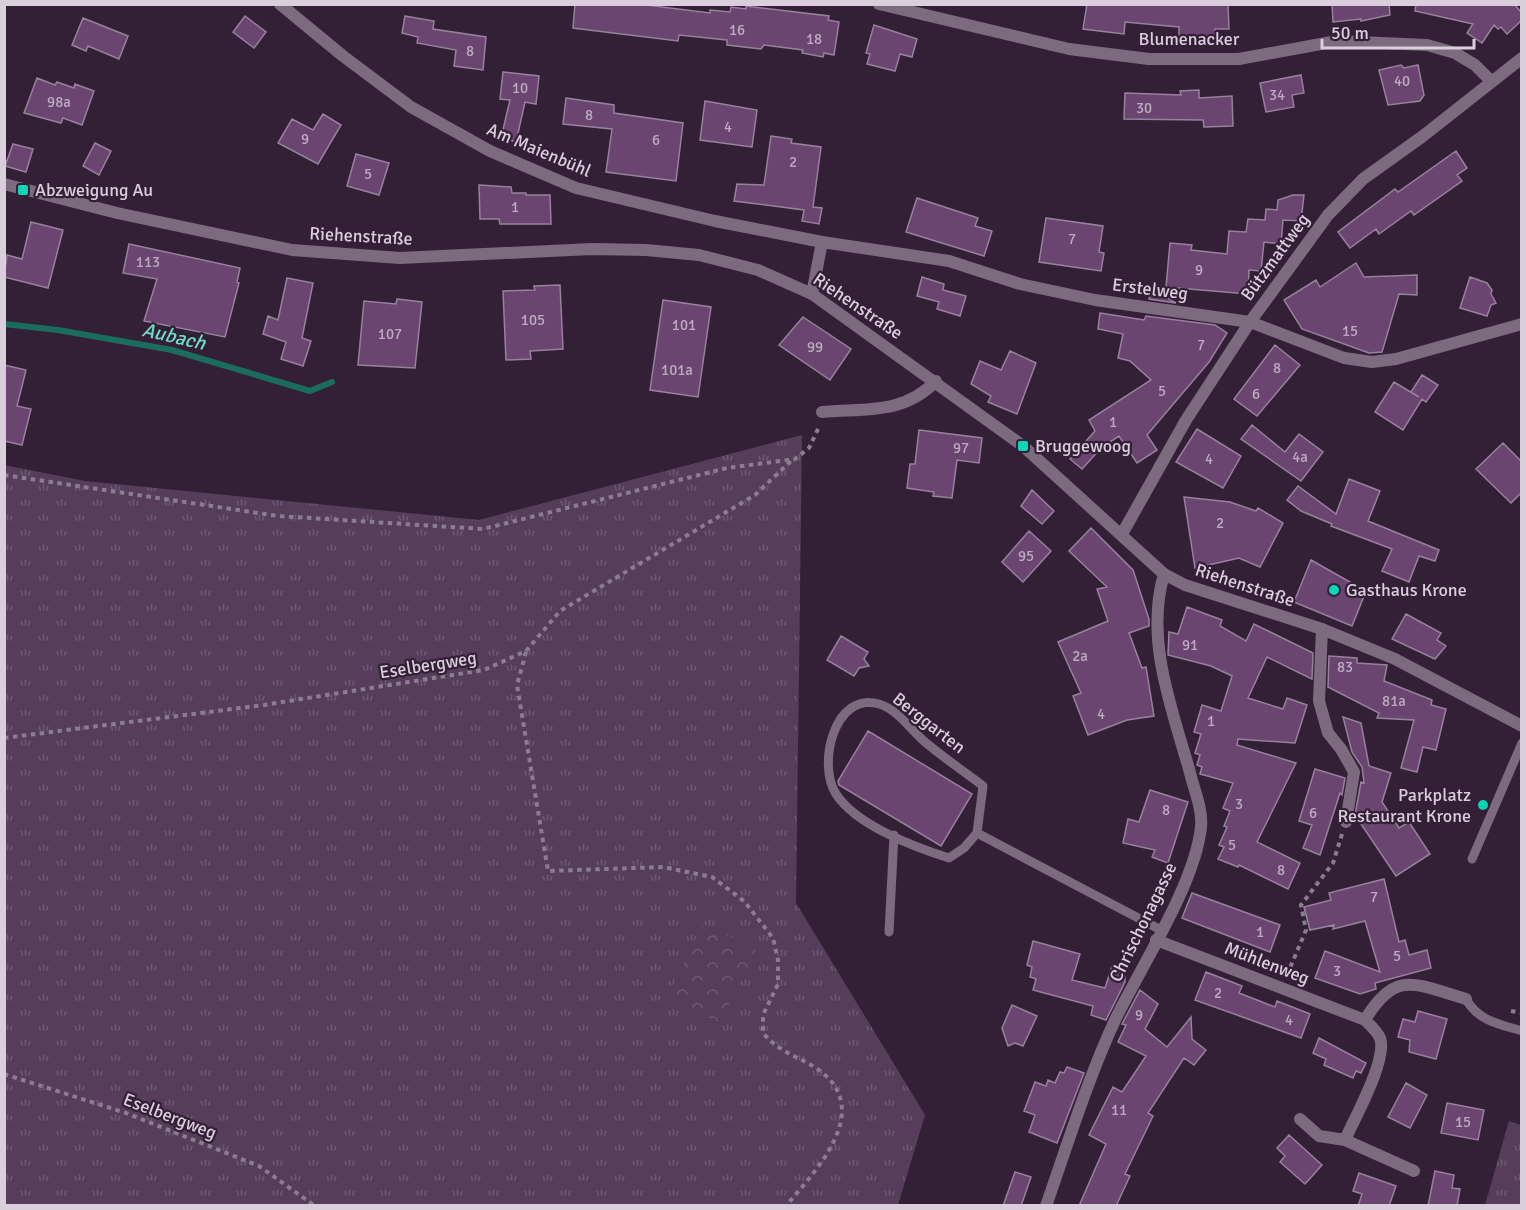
<svg xmlns="http://www.w3.org/2000/svg" width="1526" height="1210" font-family="Signika,sans-serif">
	<style>
		.grass { fill: url(#grass-tufts) }
		.forest { fill: url(#forest-crowns) }
		.lines { fill: none; stroke-linecap: round; stroke-linejoin: round }
		.stream { stroke: #1a6d5d; stroke-width: 6 }
		.building { fill: #694570; stroke: #98819d; stroke-width: 1.5 }
		.path { stroke: #8c7c8f; stroke-width: 4; stroke-dasharray: 4.5 4.5; stroke-linecap: butt }
		.service { stroke: #7c6b7f; stroke-width: 9 }
		.minor { stroke: #7c6b7f; stroke-width: 12 }
		.tertiary { stroke: #7c6b7f; stroke-width: 12 }
		.poi-dot { fill: #0ad5b5; stroke: #332037; stroke-width: 2 }
		.labels { text-anchor: middle; stroke-width: 4.5; stroke-linejoin: round; paint-order: stroke }
		.number-label { font-size: 15px; fill: #beabc1 }
		.street-label { font-size: 18px; fill: #dacddc; stroke: #332037 }
		.poi-label { font-size: 18px; fill: #dacddc; stroke: #332037; text-anchor: start }
		.water-label { font-size: 20px; font-style: italic; fill: #6cddc4; stroke: #332037 }
	</style>
	<defs>
		<pattern id="grass-tufts" width="24" height="20" patternUnits="userSpaceOnUse" patternTransform="scale(1.5)"><rect width="24" height="20" fill="#563e5b"/><path d="M3 7l-1-3M5 7V3M7 7l1-3M15 17l-1-3M17 17v-4M19 17l1-3" fill="none" stroke="#6e5972"/></pattern>
		<pattern id="forest-crowns" width="20" height="18" patternUnits="userSpaceOnUse" patternTransform="scale(1.5)"><rect width="20" height="18" fill="#563e5b"/><path d="M2 6a3 3 0 1 1 6 0M12 15a3 3 0 1 1 6 0" fill="none" stroke="#6e5972"/></pattern>
	</defs>
	<rect width="100%" height="100%" fill="#332037"/>
	<path class="grass" d="M802,435L796,903L925,1115L898,1205H5L4,465L85,481L479,520Z
		M1509,1121L1521,1125V1205H1485Z"/>
	<path class="forest" d="M703,924L756,949L720,1023L667,998Z"/>
	<g class="lines">
		<path class="stream" d="M4,324L58,330L172,350L310,391L332,382"/>
	</g>
	<path class="building" d="M575,4H638L710,13V10L730,12L731,7L746,9V6L829,16L828,20L839,22L834,55L824,53L823,57L802,53L803,50L764,45L761,49L727,45V40L679,35L678,41L573,28Z
		M1087,4H1228L1229,29H1215V36L1179,37V27L1125,22L1124,34L1083,29Z
		M1332,4H1389L1390,15L1361,21V19L1333,22Z
		M1416,4H1514L1521,12V21L1507,34L1501,27L1498,29L1494,25L1482,43L1467,33L1473,24L1415,11Z
		M245,16L266,32L254,48L233,32Z
		M405,16L434,21L433,29L486,37L483,70L454,66L456,50L417,43L418,37L402,33Z
		M83,18L128,36L119,59L88,46L86,51L72,45Z
		M874,25L917,39L912,57L900,54L895,71L867,64L870,54L866,53Z
		M1401,65L1404,68L1418,65L1424,95L1420,101L1388,105L1379,70Z
		M503,72L539,76L536,104L525,102L516,142L501,138L510,100L500,99Z
		M1301,75L1304,93L1292,95L1294,107L1266,112L1260,83Z
		M37,78L55,85L57,82L74,88L75,84L94,91L82,125L63,118L61,123L24,113Z
		M1199,90V98L1232,96L1233,126L1204,127L1203,120L1124,119L1125,93L1181,95L1180,91Z
		M566,98L614,105V113L683,123L676,181L606,172L612,129L563,124Z
		M705,101L757,110L752,147L700,140Z
		M323,114L341,125L318,164L278,143L292,119L313,130Z
		M771,136L792,139L791,143L821,147L813,207L822,208L819,224L802,221L804,210L734,201L737,184L764,185Z
		M95,143L111,151L99,175L83,166Z
		M13,144L33,149L26,172L5,166Z
		M1456,151L1467,168L1457,175L1462,181L1414,215L1411,211L1379,234L1376,229L1350,248L1338,232L1395,189L1398,192Z
		M356,154L389,163L379,195L347,186Z
		M479,185L511,187L512,193H526V195H550L551,224H500L499,219H480Z
		M1293,195H1304L1301,221L1283,220L1281,244L1264,242L1261,271L1249,270L1248,294L1166,287L1170,243L1192,245L1191,250L1227,254L1229,231L1246,232L1248,219L1265,220L1266,209L1277,210L1278,200Z
		M917,198L978,218L975,226L992,231L984,256L906,232Z
		M1046,218L1103,226L1099,252L1104,253L1101,271L1039,262Z
		M31,222L63,230L48,288L4,277L7,255L22,259Z
		M129,244L240,268L237,282L239,283L225,337L144,321L157,279L123,273Z
		M1356,263L1364,277L1417,275V295L1399,294L1382,352L1369,353L1302,329L1284,300L1316,280L1320,287Z
		M922,277L944,284L943,290L966,296L960,316L937,309L939,302L917,296Z
		M1470,277L1487,283L1492,290L1491,294L1496,303L1491,305L1487,316L1460,308Z
		M287,278L313,283L302,338L311,341L303,366L281,359L286,342L263,334L268,316L278,320Z
		M560,285L563,349L530,351L531,359L506,360L503,291L535,290L534,286Z
		M1150,288L1176,303L1149,299Z
		M397,299L422,302L415,368L358,365L364,301L396,304Z
		M663,300L711,307L698,397L650,390Z
		M1100,313L1144,320L1146,316L1215,325L1227,333L1209,362L1147,435L1157,450L1137,463L1119,436L1102,447L1082,469L1070,459L1095,431L1089,420L1151,380L1130,361L1118,358L1123,334L1098,329Z
		M803,317L851,349L830,380L779,345Z
		M1275,345L1300,365L1257,416L1234,399Z
		M1010,351L1036,363L1017,414L988,402L991,396L971,384L980,361L1001,370Z
		M4,365L26,370L17,406L31,409L22,445L4,441Z
		M1422,375L1438,385L1426,402L1422,399L1403,430L1375,412L1394,382L1419,397L1411,392Z
		M1252,425L1285,452L1299,434L1323,452L1301,481L1241,439Z
		M1197,429L1241,456L1223,488L1176,462Z
		M919,430L982,438L979,463L957,460L952,498L933,496L934,492L907,488L910,464H915Z
		M1503,443L1521,461V493L1511,503L1476,469Z
		M1349,479L1380,491L1368,521L1439,550L1435,561L1419,556L1409,582L1382,571L1392,549L1331,526L1332,524L1301,511L1287,500L1298,486L1336,514Z
		M1032,490L1054,511L1042,524L1021,506Z
		M1184,497L1230,502L1256,511L1258,508L1283,523L1260,567L1239,558L1195,568Z
		M1091,528L1133,570L1149,619V626L1129,633L1142,668L1146,667L1154,716L1127,720L1088,735L1073,696L1081,693L1058,642L1108,621L1097,589L1107,587L1069,551Z
		M1029,531L1051,551L1023,582L1002,562Z
		M1311,560L1366,591L1352,626L1294,602Z
		M1187,607L1222,620L1220,626L1246,641L1254,624L1313,653L1312,679L1267,657L1248,698L1283,709L1287,698L1307,705L1295,743L1238,739L1237,745L1296,763L1257,842L1300,863L1288,889L1239,865L1238,867L1218,859L1224,847L1219,845L1227,827L1224,826L1230,811L1223,808L1233,783L1200,774L1202,767L1197,765L1200,755L1195,753L1201,734L1194,732L1202,705L1221,711L1232,676L1211,666L1168,655L1169,632L1178,634Z
		M1406,614L1441,633L1437,640L1446,646L1435,659L1392,639Z
		M841,636L868,652L864,659L869,666L859,668L854,676L827,660Z
		M1329,656L1357,658V663L1387,665L1384,681L1432,700L1431,705L1446,709L1436,750L1423,747L1417,772L1401,768L1414,720L1377,718L1379,713L1328,687Z
		M1343,717L1361,723L1369,766L1391,773L1382,802L1399,828L1409,822L1430,854L1396,876L1355,815L1361,782L1364,783L1362,767L1352,752Z
		M868,731L972,794L941,846L839,785L838,781Z
		M1315,769L1345,778L1342,795L1340,793L1320,855L1303,848L1312,825L1299,821Z
		M1150,790L1188,802L1168,863L1152,857L1155,850L1123,843L1128,819L1139,822Z
		M1384,879L1399,942L1405,940L1409,955L1427,950L1431,968L1375,983L1376,989L1360,994L1315,978L1325,951L1380,972L1365,921L1333,929L1334,925L1310,930L1304,907L1331,900L1329,893Z
		M1192,893L1280,925L1270,952L1182,918Z
		M1033,941L1080,954L1072,980L1105,988L1112,966L1125,977V982L1106,1020L1091,1015L1093,1006L1033,990L1036,979L1030,977L1032,967L1027,965Z
		M1206,972L1242,986L1239,993L1275,1007L1277,1001L1310,1014L1301,1038L1195,1000Z
		M1140,990L1158,1004L1145,1029L1167,1047L1191,1017L1192,1039L1206,1050L1194,1065L1184,1058L1148,1113L1153,1116L1125,1174L1130,1176L1116,1206H1079L1106,1144L1089,1135L1113,1087L1122,1092L1146,1056L1118,1042L1126,1025L1122,1024Z
		M1012,1005L1037,1016L1023,1046L1015,1043L1008,1046L1002,1028Z
		M1418,1011L1447,1019L1436,1059L1409,1052L1410,1040L1398,1037L1403,1019L1415,1022Z
		M1319,1038L1366,1063L1361,1073L1356,1071L1353,1078L1324,1065L1326,1059L1313,1053Z
		M1067,1067L1084,1073L1057,1143L1029,1132L1035,1115L1024,1111L1035,1082L1046,1086L1048,1080L1055,1083L1060,1072L1064,1073Z
		M1406,1083L1427,1095L1410,1128L1388,1117Z
		M1447,1103L1484,1110L1478,1140L1441,1133Z
		M1289,1135L1322,1165L1305,1184L1280,1162L1285,1156L1277,1148Z
		M1435,1171L1454,1175L1452,1188L1460,1189L1457,1206H1428Z
		M1015,1172L1031,1177L1021,1206H1003Z
		M1359,1173L1396,1186L1389,1206H1358L1362,1194L1353,1191Z"/>
	<g class="lines">
		<path class="path" d="M4,475L278,516L483,529L727,468L795,459L809,448L819,427
			M526,652L517,685L548,871L663,867L712,877L744,901L773,938L778,960V984L763,1015V1033C784,1057 804,1057 824,1074C871,1115 814,1172 786,1206
			M4,738L264,705L484,670L526,651L560,611L755,495L791,461
			M1287,975L1306,930L1301,905L1333,863L1342,834
			M1511,1011L1522,1013
			M4,1074L126,1113L259,1166L315,1206"/>
		<path class="service" d="M977,833L983,786C963,771 943,757 925,742C911,730 897,709 879,704C834,691 817,765 836,794C856,825 914,847 949,858L964,848L977,833L1161,930
			M1472,859L1522,743
			M889,932L894,835
			M1466,999C1478,1021 1499,1024 1522,1031"/>
		<path class="minor" d="M280,4L343,56L411,107L490,151L576,188L715,221L822,242L949,261L1020,284L1095,300L1250,322L1344,358L1372,362L1396,359L1522,324
			M879,4L1069,49L1149,59H1239L1337,41L1427,45L1455,53L1475,65L1492,82
			M812,294L822,242
			M822,412C865,408 903,415 936,381
			M1122,534L1186,420L1250,322L1328,215L1363,179L1423,136L1522,58
			M1322,629L1319,701L1328,733L1341,749L1354,772L1346,822
			M1156,940L1365,1020C1371,1026 1377,1031 1380,1038C1388,1059 1354,1119 1345,1140
			M1365,1020C1396,968 1417,985 1466,999
			M1300,1119L1319,1136L1345,1140L1414,1171
			M1046,1206C1068,1143 1088,1078 1116,1018C1142,965 1195,884 1201,827C1203,809 1193,787 1189,769C1171,706 1145,639 1164,574"/>
		<path class="tertiary" d="M4,184L117,213L292,250L400,258L592,249L646,250L699,255L758,270L812,294L1023,446L1164,574L1185,585L1322,629L1395,659L1522,726"/>
	</g>
	<g class="poi-dot">
		<rect x="17" y="184" width="12" height="12" rx="3"/>
		<rect x="1017" y="440" width="12" height="12" rx="3"/>
		<circle cx="1334" cy="590" r="6"/>
		<circle cx="1483" cy="805" r="6"/>
	</g>
	<g class="labels">
		<g class="number-label">
			<text x="737" y="35">16</text>
			<text x="814" y="44">18</text>
			<text x="470" y="56">8</text>
			<text x="1402" y="86">40</text>
			<text x="520" y="93">10</text>
			<text x="1277" y="100">34</text>
			<text x="59" y="107">98a</text>
			<text x="1144" y="113">30</text>
			<text x="589" y="120">8</text>
			<text x="728" y="132">4</text>
			<text x="305" y="144">9</text>
			<text x="656" y="145">6</text>
			<text x="793" y="167">2</text>
			<text x="368" y="179">5</text>
			<text x="515" y="212">1</text>
			<text x="1072" y="244">7</text>
			<text x="148" y="267">113</text>
			<text x="1199" y="275">9</text>
			<text x="533" y="325">105</text>
			<text x="684" y="330">101</text>
			<text x="1350" y="336">15</text>
			<text x="390" y="339">107</text>
			<text x="1201" y="350">7</text>
			<text x="815" y="352">99</text>
			<text x="1277" y="373">8</text>
			<text x="677" y="375">101a</text>
			<text x="1162" y="396">5</text>
			<text x="1256" y="399">6</text>
			<text x="1113" y="427">1</text>
			<text x="961" y="453">97</text>
			<text x="1300" y="462">4a</text>
			<text x="1209" y="464">4</text>
			<text x="1220" y="528">2</text>
			<text x="1026" y="561">95</text>
			<text x="1190" y="650">91</text>
			<text x="1080" y="661">2a</text>
			<text x="1345" y="672">83</text>
			<text x="1394" y="706">81a</text>
			<text x="1101" y="719">4</text>
			<text x="1211" y="726">1</text>
			<text x="1239" y="809">3</text>
			<text x="1166" y="815">8</text>
			<text x="1313" y="818">6</text>
			<text x="1232" y="850">5</text>
			<text x="1281" y="875">8</text>
			<text x="1374" y="902">7</text>
			<text x="1260" y="937">1</text>
			<text x="1397" y="961">5</text>
			<text x="1337" y="976">3</text>
			<text x="1218" y="998">2</text>
			<text x="1139" y="1020">9</text>
			<text x="1289" y="1025">4</text>
			<text x="1119" y="1115">11</text>
			<text x="1463" y="1127">15</text>
		</g>
		<g class="street-label">
			<text x="1189" y="45">Blumenacker</text>
			<text transform="translate(539 150) rotate(23)" y="6">Am Maienbühl</text>
			<text transform="translate(361 236) rotate(3)" y="6">Riehenstraße</text>
			<text transform="translate(1275 257) rotate(-54)" y="6">Bützmattweg</text>
			<text transform="translate(1150 289) rotate(7)" y="6">Erstelweg</text>
			<text transform="translate(858 306) rotate(34)" y="6">Riehenstraße</text>
			<text transform="translate(1245 585) rotate(18)" y="6">Riehenstraße</text>
			<text transform="translate(428 665) rotate(-9)" y="6">Eselbergweg</text>
			<text transform="translate(929 723) rotate(38)" y="6">Berggarten</text>
			<text transform="translate(1143 922) rotate(-64)" y="6">Chrischonagasse</text>
			<text transform="translate(1267 963) rotate(21)" y="6">Mühlenweg</text>
			<text transform="translate(170 1116) rotate(21)" y="6">Eselbergweg</text>
		</g>
		<g class="poi-label">
			<text x="35" y="196">Abzweigung Au</text>
			<text x="1035" y="452">Bruggewoog</text>
			<text x="1346" y="596">Gasthaus Krone</text>
			<text x="1471" y="801" text-anchor="end">Parkplatz<tspan x="1471" dy="21">Restaurant Krone</tspan></text>
		</g>
		<g class="water-label">
			<text transform="translate(174 336) rotate(13)" y="7">Aubach</text>
		</g>
	</g>
	<rect width="1526" height="1210" fill="none" stroke="#dacddc" stroke-width="12"/>
	<path d="M1322 39v9h152v-9" fill="none" stroke="#dacddc" stroke-width="3"/>
	<text x="1331" y="39" font-size="18" fill="#dacddc" stroke="#332037" stroke-width="4.5" paint-order="stroke">50 m</text>
</svg>
